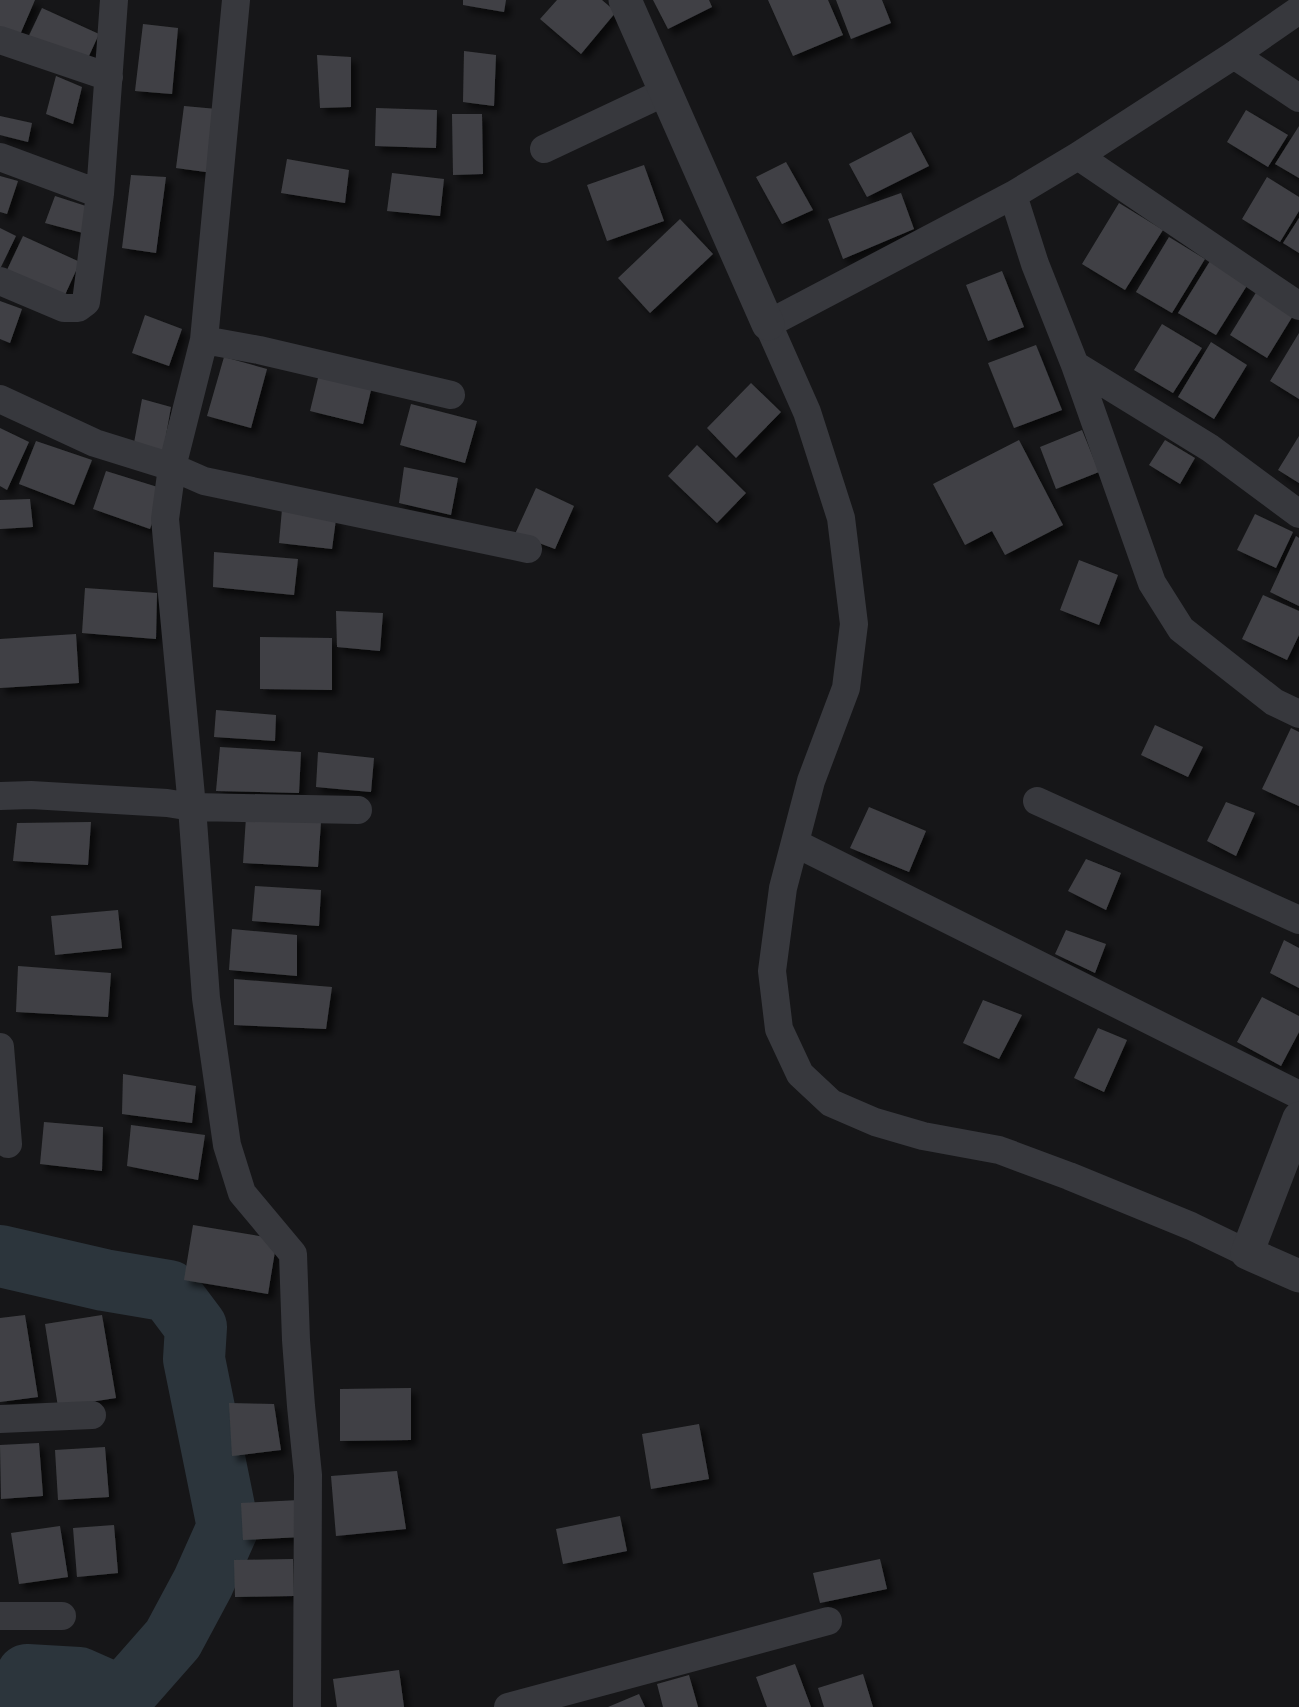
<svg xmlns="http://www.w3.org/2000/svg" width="1299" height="1707" font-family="Manrope,sans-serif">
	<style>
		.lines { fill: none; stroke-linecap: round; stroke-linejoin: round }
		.river { stroke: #2c353c; stroke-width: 62 }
		.building { fill: #404145; filter: url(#shadow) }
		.minor { stroke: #37383d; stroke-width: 28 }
		.tertiary { stroke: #37383d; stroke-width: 33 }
	</style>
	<defs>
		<filter id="shadow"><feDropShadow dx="5.5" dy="5.5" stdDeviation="3" flood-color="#0009"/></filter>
	</defs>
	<rect width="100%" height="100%" fill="#161618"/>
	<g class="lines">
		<path class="river" d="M0,1256L104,1280L169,1291L196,1327L194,1359L228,1527L203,1583L173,1639L122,1697L79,1678L27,1675L10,1705L11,1707"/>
	</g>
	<path class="building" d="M0,0H35L19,37L0,29Z
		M463,0H506L504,12L463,5Z
		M557,0H602L616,12L581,54L540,19Z
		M653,0H709L712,7L668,29Z
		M768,0H828L843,35L793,56Z
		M836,0H882L891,23L851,39Z
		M42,8L99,34L83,69L26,42Z
		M143,24L178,28L172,94L135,91Z
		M464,51L496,55L494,106L463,102Z
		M317,55L351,57V107L320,108Z
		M56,76L82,87L73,124L46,114Z
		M184,106L217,109L213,173L176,168Z
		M376,108L437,110L436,148L375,146Z
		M1246,110L1288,135L1268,167L1227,142Z
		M452,114H482L483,174L453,175Z
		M0,116L32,123L28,142L0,135Z
		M1299,126V178L1275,164Z
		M911,132L929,166L867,197L849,164Z
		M287,159L349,170L345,203L281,193Z
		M786,162L813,210L782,224L756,177Z
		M644,165L664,221L607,241L587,185Z
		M392,173L444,179L440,216L387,211Z
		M131,175L166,177L156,253L122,248Z
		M0,176L18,181L7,214L0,212Z
		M1267,177L1299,197V211L1280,242L1242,219Z
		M901,193L914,229L843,259L828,219Z
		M55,196L89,207L83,233L45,223Z
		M1119,203L1163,230L1125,290L1082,264Z
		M1299,218V253L1283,243Z
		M680,219L713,254L650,313L618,278Z
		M0,228L16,236L0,269Z
		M23,236L80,262L64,297L7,270Z
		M1169,237L1205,259L1172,313L1136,292Z
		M1210,261L1248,284L1216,335L1178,313Z
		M1002,271L1024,327L988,341L966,285Z
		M1257,291L1294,314L1267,358L1230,335Z
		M0,301L22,309L10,343L0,339Z
		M145,315L182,329L169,366L132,353Z
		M1162,324L1202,348L1173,393L1134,370Z
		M1299,333V399L1270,381Z
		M1211,342L1247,365L1214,419L1178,397Z
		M1036,345L1062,410L1014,428L988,363Z
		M224,357L267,369L251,428L207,416Z
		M319,374L372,386L363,424L310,411Z
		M751,383L781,412L736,458L707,428Z
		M142,399L171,407L163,452L134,443Z
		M411,404L477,421L465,463L400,445Z
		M0,428L29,442L7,490L0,486Z
		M1082,430L1099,472L1056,489L1040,447Z
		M1299,436V483L1278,470Z
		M1019,440L1063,525L1005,555L992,531L965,545L933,484Z
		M1165,440L1195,458L1180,484L1149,465Z
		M36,441L92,460L74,505L19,484Z
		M697,445L746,493L717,523L668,476Z
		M404,467L458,478L451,515L399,503Z
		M106,471L164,489L150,529L93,509Z
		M536,488L574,506L555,549L515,534Z
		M30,499L33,527L0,529V500Z
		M282,509L336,519L332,549L279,543Z
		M1255,514L1293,532L1276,568L1237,550Z
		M1296,536L1299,538V606L1270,592Z
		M214,552L298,559L294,595L213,587Z
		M1079,560L1118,575L1099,625L1060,610Z
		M85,588L157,593L156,639L82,633Z
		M1263,595L1299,611V635L1287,660L1242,639Z
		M336,611L383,613L380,651L337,647Z
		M76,634L79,683L0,688V639Z
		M260,637L332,638V690L260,689Z
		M216,710L276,715L275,741L214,737Z
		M1155,725L1203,747L1188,777L1141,755Z
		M1291,728L1299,732V806L1262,789Z
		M220,747L301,752L299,793L216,791Z
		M318,752L374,758L371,792L316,787Z
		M1226,802L1255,813L1236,856L1207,841Z
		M869,807L926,831L909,872L850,848Z
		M246,817L321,822L318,867L243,863Z
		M91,822L88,865L13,861L17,823Z
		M1086,859L1121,873L1106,910L1068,891Z
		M255,886L321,890L319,926L252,921Z
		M118,910L122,948L55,955L51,916Z
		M232,929L297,935V976L229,970Z
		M1066,930L1106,944L1095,973L1055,954Z
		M1284,940L1299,948V988L1270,973Z
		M18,966L111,973L108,1017L16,1012Z
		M234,979L332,987L326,1029L234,1025Z
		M1262,997L1299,1016V1032L1281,1066L1237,1042Z
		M983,1000L1022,1015L999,1059L963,1043Z
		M1098,1028L1127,1040L1104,1092L1074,1078Z
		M123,1074L196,1086L192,1123L122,1114Z
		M44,1122L103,1127L102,1171L40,1164Z
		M131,1125L205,1135L198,1180L127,1166Z
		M193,1225L277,1239L268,1294L184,1280Z
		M25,1315L38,1397L0,1402V1318Z
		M102,1315L116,1398L58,1407L45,1324Z
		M411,1388V1440L340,1441V1389Z
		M229,1403L274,1404L281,1450L232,1456Z
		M699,1424L709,1479L651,1489L642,1434Z
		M39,1443L43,1496L1,1499L0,1445Z
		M105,1447L109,1497L58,1500L55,1450Z
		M397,1471L406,1529L336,1536L331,1476Z
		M299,1500L302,1537L243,1540L241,1503Z
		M620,1516L627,1551L563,1564L556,1529Z
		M114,1525L118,1573L77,1577L73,1528Z
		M60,1526L68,1577L19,1584L11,1533Z
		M293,1559L294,1596L235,1597L234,1560Z
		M880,1559L887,1589L820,1603L813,1573Z
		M795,1664L811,1707H767L756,1677Z
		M399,1670L404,1707H337L333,1679Z
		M863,1674L873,1707H824L818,1688Z
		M689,1675L698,1707H663L657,1684Z
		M639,1694L645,1707H608Z"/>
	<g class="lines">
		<path class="minor" d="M236,0L204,340L172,467L165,519L192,807L358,810
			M0,40L109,77
			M1234,55L1299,98
			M544,149L665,92
			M1078,156L1299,306
			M0,157L100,194
			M1013,195L1035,264L1075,365L1152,583L1181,629L1274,702L1299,714
			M0,281L64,308H78L86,302L100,194L114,0
			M204,340L259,350L451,395
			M1075,365L1210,448L1299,514
			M0,399L95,443L172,467L204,481L528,549
			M0,796L31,795L167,803L192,807L206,998L227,1145L242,1193L293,1254L296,1340L301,1406L308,1475L307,1707
			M1037,801L1299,920
			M795,843L1299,1095
			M0,1047L8,1144
			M1247,1253L1191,1226L1069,1176L999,1150L923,1136L875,1122L831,1103L800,1074L779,1029L772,971L783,888L811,781L846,688L854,624L841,518L807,412L768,324L1013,195L1078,156L1234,55L1299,10
			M0,1419L92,1415
			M0,1616H62
			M508,1707L828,1621"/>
		<path class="tertiary" d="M625,0L768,324
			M1299,1118L1247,1253L1299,1276"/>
	</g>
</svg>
